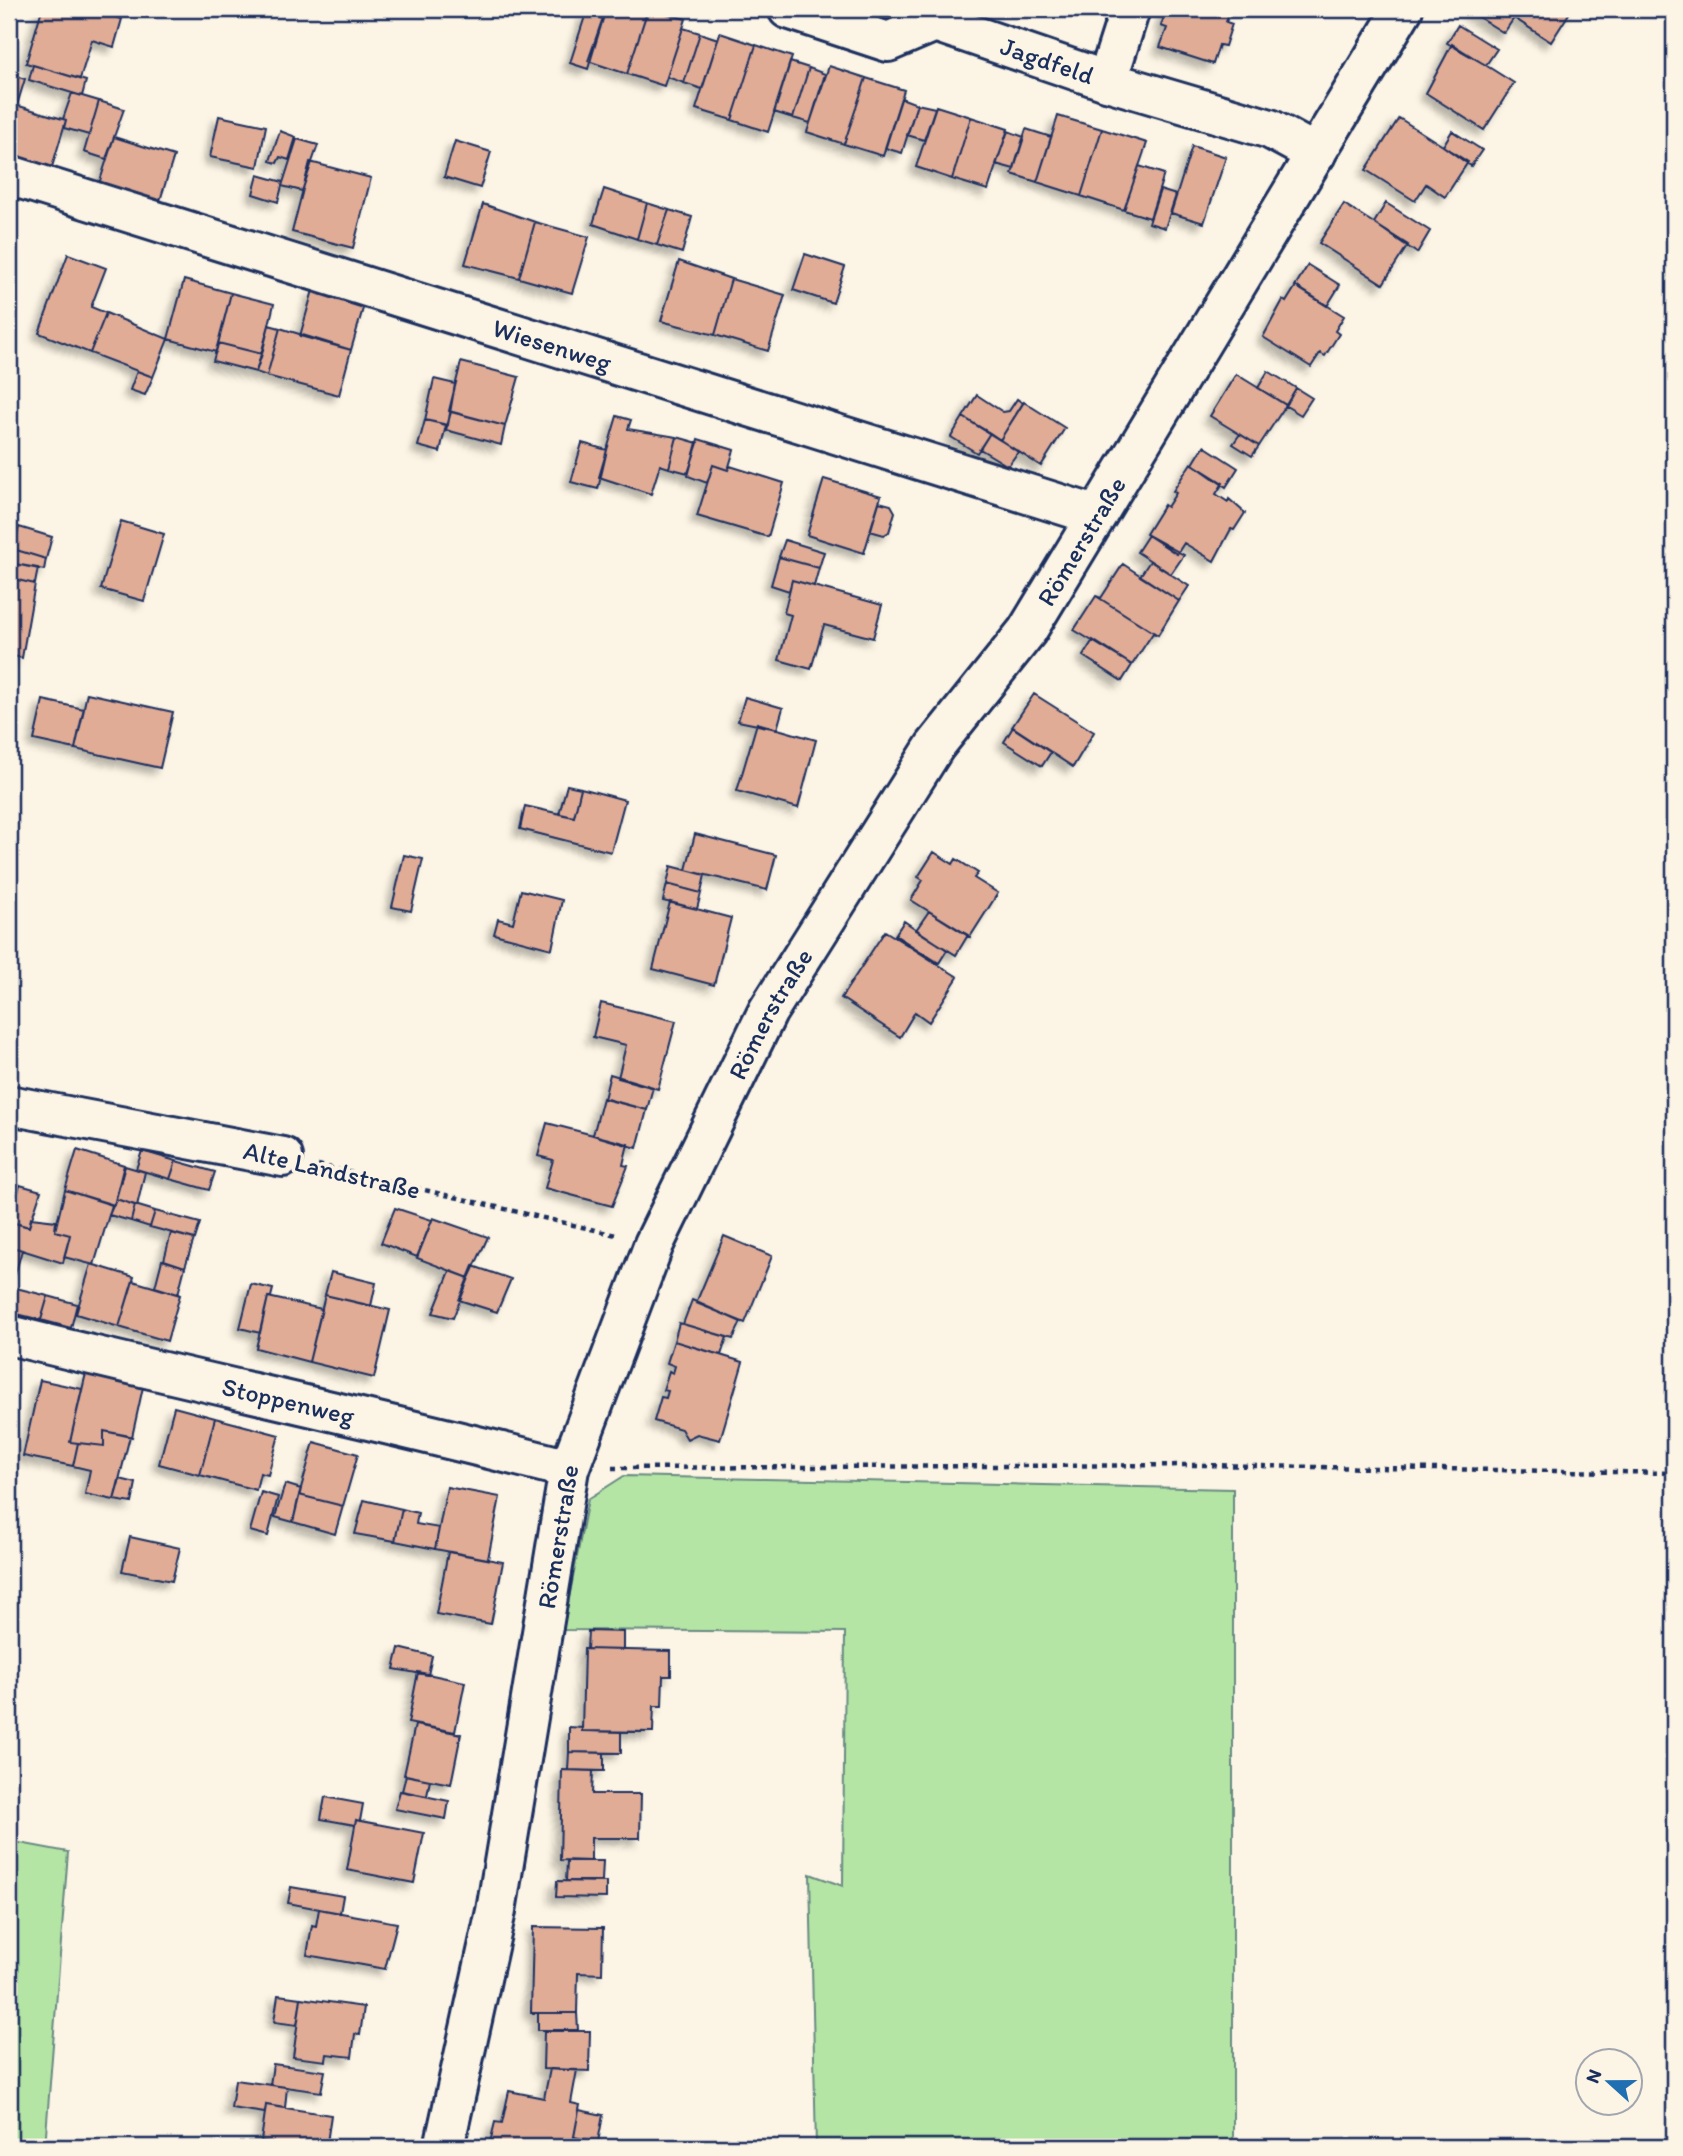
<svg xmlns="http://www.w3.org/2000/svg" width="1683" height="2156" font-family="Itim,sans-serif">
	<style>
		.green { fill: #b5e5a5; stroke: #688a82; stroke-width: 2 }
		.building { fill: #e1ac96; stroke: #1b2f5e; stroke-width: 2; filter: url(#shadow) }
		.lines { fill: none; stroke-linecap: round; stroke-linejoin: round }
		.minor-casing { stroke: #1b2f5e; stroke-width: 44 }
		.path { stroke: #1b2f5e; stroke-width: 4.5; stroke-dasharray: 5 5; stroke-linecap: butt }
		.minor { stroke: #fcf5e5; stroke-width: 38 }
		.labels { text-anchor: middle; stroke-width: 7; stroke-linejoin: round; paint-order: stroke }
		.street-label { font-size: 26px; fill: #1b2f5e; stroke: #fcf5e5 }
	</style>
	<defs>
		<filter id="shadow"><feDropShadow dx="-6" dy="6" stdDeviation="3.5" flood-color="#0004"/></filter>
	</defs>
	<rect width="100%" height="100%" fill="#fcf5e5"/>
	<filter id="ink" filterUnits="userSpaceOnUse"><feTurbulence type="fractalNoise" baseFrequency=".0143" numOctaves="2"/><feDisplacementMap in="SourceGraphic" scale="14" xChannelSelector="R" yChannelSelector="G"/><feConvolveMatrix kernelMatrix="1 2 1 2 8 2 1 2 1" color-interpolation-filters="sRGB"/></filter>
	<g filter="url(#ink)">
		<path class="green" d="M624,1476L1233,1489V2147H816L810,1874L843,1886L845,1632L563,1630L588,1499Z
			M9,1841L68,1852L45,2147H9Z"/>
		<path class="building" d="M42,9H87L122,19L114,47L92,40L80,79L26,63Z
			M606,9H648L627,74L588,61Z
			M648,9L686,19L664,86L627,74Z
			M1166,9H1231L1226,22L1232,24L1225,46L1219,45L1213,64L1160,47L1167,28L1161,26Z
			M1572,9L1551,42L1514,18L1504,33L1467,10Z
			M586,13L603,19L588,69L570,63Z
			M1458,25L1497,49L1486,65L1447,43Z
			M683,28L700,33L684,83L667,77Z
			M700,33L718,39L702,89L684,83Z
			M720,33L756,45L732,120L696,109Z
			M1452,44L1514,83L1484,130L1426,93Z
			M756,45L792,57L768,132L732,120Z
			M790,62L809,68L793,118L774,112Z
			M33,65L86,81L82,96L29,80Z
			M829,66L866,78L844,144L807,132Z
			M809,68L825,74L810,123L793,118Z
			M9,74L25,79L17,105L9,103Z
			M866,78L904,90L883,156L844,144Z
			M72,93L99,101L89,135L64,128L66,120L63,119Z
			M901,98L917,104L902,153L885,148Z
			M99,101L124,109L106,159L84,152Z
			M9,103L66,120L52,167L9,154Z
			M917,104L935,108L924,140L907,135Z
			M936,106L971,117L952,179L916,167Z
			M219,116L266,126L258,167L210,157Z
			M1058,116L1102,129L1081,196L1037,182Z
			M971,117L1008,129L988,190L952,179Z
			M1399,118L1468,162L1445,197L1426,184L1415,201L1366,170Z
			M1026,129L1051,137L1037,182L1012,174Z
			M1102,129L1147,143L1124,210L1081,196Z
			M280,131L296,137L289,160L280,157L277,163L270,161Z
			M1008,131L1024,137L1014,169L996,164Z
			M1452,131L1482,150L1471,166L1443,146Z
			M114,137L174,156L158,207L98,187Z
			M297,139L318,145L302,191L282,186Z
			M455,141L491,152L480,188L444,177Z
			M1192,146L1226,157L1204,223L1171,213Z
			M310,162L371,178L353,248L292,232Z
			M1139,166L1164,174L1150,218L1124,210Z
			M258,175L283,182L278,202L253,194Z
			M604,189L647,203L637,239L593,224Z
			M1160,190L1176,195L1165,228L1149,223Z
			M647,203L669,210L657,245L637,239Z
			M1386,203L1430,231L1417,253L1374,223Z
			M483,204L535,222L519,278L465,264Z
			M1344,204L1408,245L1383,284L1319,243Z
			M669,210L692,217L682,253L657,245Z
			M535,222L589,237L572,293L519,278Z
			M68,254L106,268L91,307L106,313L90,353L39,333Z
			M805,254L845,267L833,303L793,290Z
			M679,261L731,279L715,335L661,321Z
			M1308,265L1340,285L1327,306L1295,286Z
			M731,279L785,295L768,351L715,335Z
			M184,280L231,293L216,352L168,339Z
			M1296,286L1344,316L1335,331L1339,334L1325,356L1320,353L1311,367L1263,337L1283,300L1286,302Z
			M313,290L364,305L351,350L300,336Z
			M231,293L274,304L262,354L218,343Z
			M106,313L168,339L153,377L90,353Z
			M269,325L280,328L267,376L256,372Z
			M280,328L351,350L339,395L267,376Z
			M218,343L262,354L256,372L213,361Z
			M461,362L519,377L505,426L449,411Z
			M137,371L153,377L145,395L130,390Z
			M1268,371L1296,388L1286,405L1258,388Z
			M1236,374L1286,405L1259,446L1210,416Z
			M434,379L455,384L448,425L425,420Z
			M1296,388L1312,398L1301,415L1286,406Z
			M977,395L1003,412L1009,411L1017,399L1023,403L1000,440L963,417Z
			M1024,402L1065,428L1041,466L1000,440Z
			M451,412L505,426L501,445L446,430Z
			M617,416L631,420L628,429L677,437L669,468L660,465L651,494L599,477Z
			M963,417L990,433L977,453L951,437Z
			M425,420L446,425L440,452L418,446Z
			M990,433L1018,452L1008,466L980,449Z
			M1240,434L1259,446L1252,456L1233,444Z
			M677,437L698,443L688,473L669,468Z
			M698,439L734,450L728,470L713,465L707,483L688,476Z
			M582,443L607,450L598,489L571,482Z
			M1204,446L1238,468L1226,487L1193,464Z
			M1191,463L1223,483L1216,494L1228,502L1229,499L1245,513L1234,530L1231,529L1214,561L1184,543L1177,554L1146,534L1164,505L1167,507L1176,493L1173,491Z
			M713,465L728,470L730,466L784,483L768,537L697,516Z
			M824,479L881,496L864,553L807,535Z
			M879,502L891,505L895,512L889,532L884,535L870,531Z
			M121,521L164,534L144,601L101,589Z
			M19,527L52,537L46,559L13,549Z
			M1148,535L1184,555L1171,574L1137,552Z
			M785,540L824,552L819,568L779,557Z
			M13,549L46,559L44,570L10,563Z
			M779,557L819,568L814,586L792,580L789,591L771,585Z
			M1150,561L1189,586L1179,601L1140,576Z
			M9,563L38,568L35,584L9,578Z
			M1123,564L1179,601L1158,635L1096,596L1101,598Z
			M9,578L35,584L22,658L9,655Z
			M792,580L882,605L873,638L824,625L811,669L779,660L791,615L784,613Z
			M1096,596L1158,635L1153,633L1132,665L1074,630Z
			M1093,640L1132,665L1122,681L1083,656Z
			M87,693L173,712L160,768L75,749Z
			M1034,694L1094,732L1073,767L1012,727Z
			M745,697L783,708L777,729L738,721Z
			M43,700L84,709L75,749L34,740Z
			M757,723L816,740L798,808L737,791Z
			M1013,727L1051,752L1042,766L1004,742Z
			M567,785L581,788L574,817L559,814Z
			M581,788L625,800L611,852L520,829L525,806L574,817Z
			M695,834L776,855L767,890L686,870Z
			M934,852L953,864L956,859L978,873L974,878L998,893L970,937L911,900L923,880L918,877Z
			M404,855L423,859L411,911L392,907Z
			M671,866L705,875L701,893L667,884Z
			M667,884L701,893L697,909L663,901Z
			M521,890L562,900L552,949L494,934L498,919L513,923Z
			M670,902L731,918L714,985L653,969Z
			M929,911L968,935L956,955L916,930Z
			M904,921L947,950L939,963L895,935Z
			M885,931L958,977L929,1022L915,1012L900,1037L841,998Z
			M601,1003L676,1021L658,1089L618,1078L626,1045L593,1037Z
			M610,1074L653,1087L647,1110L604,1099Z
			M603,1098L647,1110L637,1148L593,1135Z
			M547,1123L628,1144L623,1165L628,1166L612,1206L545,1188L553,1160L538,1156Z
			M77,1150L124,1165L114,1205L65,1190Z
			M142,1151L176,1161L170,1179L136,1169Z
			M176,1161L215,1172L209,1190L170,1179Z
			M125,1166L145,1172L137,1206L116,1199Z
			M20,1185L41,1191L29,1227L10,1222Z
			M65,1190L112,1205L94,1265L64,1257L70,1235L55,1231Z
			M116,1199L135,1205L131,1221L109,1215Z
			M135,1205L155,1211L150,1227L131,1221Z
			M395,1208L432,1220L417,1257L381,1243Z
			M155,1211L200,1223L195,1239L150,1227Z
			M31,1218L56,1221L55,1231L70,1235L63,1263L9,1246V1221L29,1227Z
			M433,1218L488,1237L469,1278L417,1258Z
			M171,1233L194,1239L185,1267L164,1260Z
			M724,1236L772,1256L745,1323L696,1303Z
			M9,1246L22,1250L11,1289L9,1288Z
			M162,1260L185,1267L178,1294L155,1287Z
			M91,1264L134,1277L119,1327L76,1314Z
			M473,1266L511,1279L497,1312L459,1300Z
			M450,1271L469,1278L453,1318L433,1313Z
			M331,1272L376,1283L371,1306L325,1295Z
			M133,1281L180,1295L167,1341L119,1327Z
			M251,1284L273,1289L271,1297H268L260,1333L240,1328Z
			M12,1287L48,1296L41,1320L9,1312V1288Z
			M325,1295L390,1310L374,1378L309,1362Z
			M48,1296L77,1304L71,1328L41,1320Z
			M268,1297L322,1309L309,1362L256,1348Z
			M692,1300L741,1322L733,1339L683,1324Z
			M679,1323L727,1337L721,1355L674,1341Z
			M674,1341L743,1362L720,1440L697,1434L687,1439L681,1429L654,1421L661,1397L666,1398L668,1391L663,1390L669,1371L673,1373L675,1366L667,1363Z
			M86,1373L143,1387L132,1437L104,1431V1446L70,1442Z
			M40,1380L82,1389L70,1442L78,1443L73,1466L23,1456Z
			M174,1407L215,1418L200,1475L159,1464Z
			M215,1418L279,1435L268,1475L260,1473L256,1490L200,1475Z
			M104,1431L130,1436L114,1500L85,1494L90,1470L73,1466L78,1443L104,1446Z
			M314,1442L358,1454L343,1506L299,1495Z
			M120,1479L136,1483L132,1503L114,1500Z
			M285,1484L301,1489L293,1522L275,1517Z
			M447,1487L500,1497L488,1559L435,1549Z
			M261,1492L278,1497L268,1536L250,1531Z
			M299,1495L343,1506L335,1534L293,1522Z
			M364,1500L402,1509L395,1541L355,1534Z
			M402,1509L418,1513L416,1524L439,1528L435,1549L395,1541Z
			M130,1537L180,1548L172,1581L122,1571Z
			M448,1552L503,1562L491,1624L436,1614Z
			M588,1631L623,1632V1650L587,1649Z
			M399,1648L432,1656L428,1675L394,1669Z
			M584,1649L671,1651V1676H663L662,1706H654L653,1732L582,1731Z
			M418,1672L465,1682L455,1732L408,1723Z
			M415,1725L461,1734L451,1784L404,1775Z
			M569,1727L582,1728V1731L621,1732V1753L569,1752Z
			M569,1752L604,1753V1771L568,1770Z
			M562,1770L593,1771L592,1794H641L640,1838H591V1861L560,1860Z
			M406,1775L430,1780L427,1796L402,1791Z
			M400,1791L449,1801L446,1819L395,1809Z
			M325,1797L363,1804L360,1821L356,1820L355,1825L321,1819Z
			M356,1820L424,1833L414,1883L347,1870Z
			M567,1861H603L602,1881H566Z
			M557,1881L606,1882V1898L556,1897Z
			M291,1887L343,1896L340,1913L288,1903Z
			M319,1909L397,1923L385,1969L307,1955L312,1925L316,1926Z
			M533,1927L603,1928L602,1974L578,1973L577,2013H531Z
			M278,1995L301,1998L297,2025L274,2022Z
			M301,1998L364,2007L360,2035L355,2034L352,2057L327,2054L326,2061L293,2057Z
			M538,2013H577L578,2030H538Z
			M544,2031H590L589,2071L543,2069Z
			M273,2064L325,2071L321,2092L270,2085Z
			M550,2069L577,2070L571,2103L580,2105L572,2147H489L495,2122L502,2123L509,2091L544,2098Z
			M235,2080L287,2087L285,2108L266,2105L265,2113L231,2108Z
			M266,2105L331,2115L327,2143L332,2144L331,2147H268L269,2142L261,2141Z
			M579,2110L603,2115L598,2142L574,2137Z"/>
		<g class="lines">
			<g class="minor-casing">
				<g id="minor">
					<path id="s1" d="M788,9L888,42L935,22L1107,81L1270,129L1316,154"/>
					<path d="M1107,81L1130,9"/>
					<path id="s2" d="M9,175L1095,515"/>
					<path d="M9,1105L283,1157"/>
					<path id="s3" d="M9,1335C195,1381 383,1421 569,1469"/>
					<path id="s4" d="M444,2147L496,1911L569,1469L654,1244L768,1011L935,746L1027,631L1403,9"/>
				</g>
			</g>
			<path class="path" d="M318,1165L616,1235
				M612,1468L1200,1465L1674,1473"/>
			<use href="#minor" class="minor"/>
		</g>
	</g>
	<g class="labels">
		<g class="street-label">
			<text dy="9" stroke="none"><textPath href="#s1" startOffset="275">Jagdfeld</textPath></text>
			<text dy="9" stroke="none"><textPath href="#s2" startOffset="569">Wiesenweg</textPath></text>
			<text dy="9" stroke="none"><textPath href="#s4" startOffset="1755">Römerstraße</textPath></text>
			<text dy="9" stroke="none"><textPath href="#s4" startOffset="1188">Römerstraße</textPath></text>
			<text transform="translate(332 1170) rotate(13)" y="9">Alte Landstraße</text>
			<text dy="9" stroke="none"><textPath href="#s3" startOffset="287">Stoppenweg</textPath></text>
			<text dy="9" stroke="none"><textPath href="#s4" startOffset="621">Römerstraße</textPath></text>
		</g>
	</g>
	<rect width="1683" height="2156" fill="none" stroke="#fcf5e5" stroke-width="35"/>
	<rect x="18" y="18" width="1648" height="2121" fill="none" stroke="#1b2f5e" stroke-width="2.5" filter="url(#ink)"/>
	<g transform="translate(1609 2082) rotate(291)"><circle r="33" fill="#fcf5e5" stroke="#a2a6af" stroke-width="2"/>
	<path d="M0-5L12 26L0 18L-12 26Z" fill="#1f6fb2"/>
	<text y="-10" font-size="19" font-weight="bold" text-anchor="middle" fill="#1b2f5e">N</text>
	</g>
</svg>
